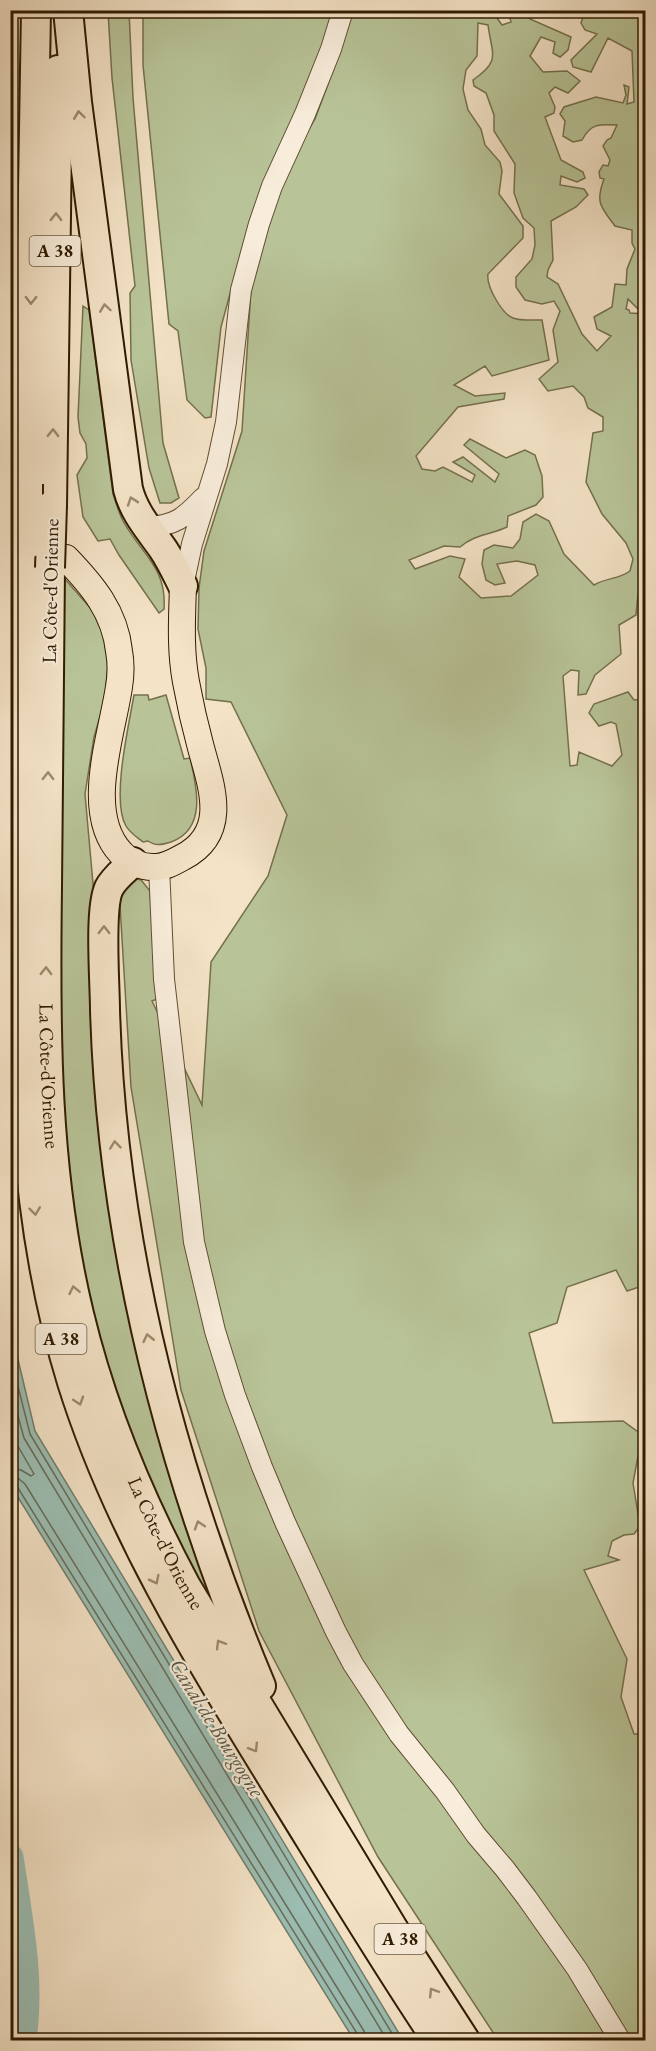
<svg xmlns="http://www.w3.org/2000/svg" width="656" height="2051" font-family="'EB Garamond',serif">
	<style>
		.green { fill: #b8c498; stroke: #74704c; stroke-width: 1.5; fill-rule: evenodd }
		.water { fill: #9cbeb3; stroke: #717d6b; stroke-width: 1.5 }
		.lines { fill: none; stroke-linecap: round; stroke-linejoin: round }
		.shore { stroke: #666c5a; stroke-width: 1.5 }
		.river { stroke: #9cbeb3; stroke-width: 27 }
		.minor-casing { stroke: #614d32; stroke-width: 22 }
		.major-casing { stroke: #301b00; stroke-width: 28 }
		.highway-casing { stroke: #301b00; stroke-width: 32 }
		.minor { stroke: #f8eddb; stroke-width: 20 }
		.major { stroke: #f4e3c7; stroke-width: 26 }
		.highway { stroke: #f4e3c7; stroke-width: 28 }
		.highway-bridge-casing { stroke: #301b00; stroke-width: 32; stroke-linecap: butt }
		.highway-bridge { stroke: #f4e3c7; stroke-width: 28 }
		.oneway { stroke: #9c896d }
		.labels { text-anchor: middle; stroke-width: 4.5; stroke-linejoin: round; paint-order: stroke }
		.shield { fill: #f8eddb; stroke: #6c5a42; stroke-width: 1.5 }
		.shield-label { font-size: 18px; font-weight: bold; fill: #301b00 }
		.street-label { font-size: 20px; fill: #301b00; stroke: #f8eddb }
		.water-label { font-size: 21px; font-style: italic; fill: #56543f; stroke: #f8eddb }
	</style>
	<rect width="100%" height="100%" fill="#f4e3c7"/>
	<filter id="stains"><feTurbulence type="fractalNoise" baseFrequency=".00333" numOctaves="4"/><feColorMatrix values="0 0 0 0 .2 0 0 0 0 .09 0 0 0 0 .02 0 0 0 .5 -.17"/></filter>
	<radialGradient id="worn" r=".72"><stop offset=".6" stop-color="#630" stop-opacity="0"/><stop offset="1" stop-color="#630" stop-opacity=".3"/></radialGradient>
	<path class="green" d="M108,11H129L133,98L163,443L179,498L171,503H160L149,468L131,360L130,293L135,286L112,78Z
		M143,11H333L310,83L268,172L246,235L221,327L211,417L205,418L187,400L178,331L169,324L143,65Z
		M352,11H492L502,25L511,22L508,11H528L530,19L571,37L568,50L560,57L553,53L555,42L541,37L530,56L543,72L567,71L580,81L568,93L555,87L549,93L555,107L554,113L545,117L561,160L583,172L585,178L577,182L561,176L560,185L584,189L588,195L576,207L551,221L553,260L548,270L547,277L558,284L582,334L597,351L611,336L597,329L594,317L612,307L615,284L626,285L627,269L635,249L632,243V230L615,226C601,207 595,203 604,179L600,178L599,172L603,165L608,166L610,160L603,146L607,140L611,138L617,125C600,124 591,123 582,140L573,142L563,136L565,121L560,114L564,107L596,97L623,103L626,95L624,85L629,87L627,104L634,102L632,51L608,38L591,72L573,67L571,60L597,34L585,30L581,23L583,17L580,11H645V311L638,309L628,299L626,309L629,310L630,313L645,314V592L638,594L636,615L619,625L621,654L595,675L586,694L578,695L579,671L571,670L563,676L570,766L577,765L579,752L612,766L622,755L616,724L611,722L599,726L589,713L594,704L628,692L634,700L645,699V1288L642,1286L627,1291L616,1270L567,1287L557,1323L529,1333L553,1423L623,1421L645,1437V1451L638,1456L633,1483L640,1526L634,1534L624,1535L612,1541L608,1556L619,1560L584,1570L627,1659L621,1697L634,1734H645V2040H498L378,1857L259,1631L181,1390L131,1087L119,889L130,877L141,880L150,891L157,999L152,1001L202,1105L211,962L268,876L287,815L231,702L206,699V668L198,629L199,588L204,551L242,431L251,289L269,217L287,166L315,119L340,52ZM478,23L488,25C492,55 501,61 473,80L474,86L486,93L494,115V131L515,164L514,193L523,218L534,228L535,245L532,259L516,277V287L525,300L542,304L554,301L560,311L553,330L558,362L539,379L548,391L573,386L584,397L588,408L603,417V431L593,433L586,482L602,514L626,543L633,559L630,571C617,580 608,577 594,585L564,554L549,521L536,514L523,522L520,539L513,548L494,545L484,550L482,564L486,580L495,585L505,583L497,564L517,561L535,565L538,575L511,596L481,598L459,577L465,559L450,556L415,569L409,560L444,546L460,547C475,534 490,535 507,527L508,516L536,505L543,497L542,476L535,455L525,450L506,458L470,439L464,445L499,474L495,482L463,457L453,462L475,475L472,482L443,467L435,471L422,469L416,456L458,407L504,399L505,393L475,396L454,385L485,366L492,376L549,360L542,320C533,320 521,321 513,318C502,314 486,286 488,274L523,238V226L499,194L502,171L500,162L485,145L481,129L468,110L463,89L466,70L477,56Z
		M83,306L89,310L113,494C116,503 119,513 123,521C141,554 167,567 164,609L159,613L119,555L110,539L98,541L83,517L77,475L87,458L86,444L80,433L78,417Z
		M64,578L100,619L109,652L105,700L94,737L85,794L94,895L98,1023L211,1589L205,1595L137,1458L103,1357L77,1237L62,1144L58,1037Z
		M134,695H148L149,700L166,695L184,759L190,758C197,787 207,829 171,842C162,845 155,846 148,841L143,842C137,837 130,833 126,826C111,801 129,724 134,695Z"/>
	<path class="water" d="M10,1326L35,1431L403,2040H354L11,1486Z"/>
	<g class="lines">
		<path class="shore" d="M10,1355L30,1434L396,2040
			M10,1387L24,1438L387,2040
			M10,1424L15,1441L34,1474L31,1476L21,1470L10,1468
			M10,1477L19,1479L25,1484L364,2031L366,2040
			M10,1485L18,1488L358,2035L359,2040"/>
		<path class="river" d="M10,1857C19,1917 32,1980 23,2040"/>
		<g class="minor-casing">
			<path id="minor" d="M146,527C175,526 184,518 203,498
				M183,586L192,544L217,464L226,422L241,290L259,224L272,186L305,114L331,49L343,10
				M159,867L164,979L194,1242L215,1331L235,1395L262,1467L285,1522L336,1632L353,1664L399,1734L445,1791L476,1835L505,1869L527,1898L577,1969L620,2040"/>
		</g>
		<g class="major-casing">
			<path id="major" d="M10,500H11
				M66,558C92,585 115,612 119,651C121,662 121,675 119,687C112,735 83,813 121,853C129,862 141,867 153,867C164,868 174,862 183,857C229,833 212,788 201,748C195,726 190,704 186,682C180,650 182,618 183,586"/>
		</g>
		<g class="highway-casing">
			<g id="highway">
				<path d="M68,10L77,102L128,489C134,513 149,529 163,549C171,561 177,574 183,586"/>
				<path d="M28,484L36,10"/>
				<path d="M52,505L58,70"/>
				<path d="M28,544C26,651 25,758 23,865C20,1039 20,1214 72,1382C118,1529 199,1659 279,1789C331,1873 382,1958 437,2040"/>
				<path id="s1" d="M50,568C49,674 48,781 47,887C45,1031 45,1174 79,1314C102,1410 140,1500 186,1586L396,1933L465,2040"/>
				<path d="M133,862C125,870 114,878 109,888C99,909 105,984 105,1010C112,1244 171,1471 261,1686"/>
			</g>
		</g>
		<use href="#minor" class="minor"/>
		<use href="#major" class="major"/>
		<use href="#highway" class="highway"/>
		<g class="highway-bridge-casing">
			<path id="highway-bridge" d="M28,544V484
				M50,568L52,505"/>
		</g>
		<use href="#highway-bridge" class="highway-bridge"/>
	</g>
	<defs><path id="oneway-chevron" d="M-2-3.5L2.5 0L-2 3.5" fill="none" stroke-width="1.6" stroke-linecap="round" stroke-linejoin="round" transform="scale(1.5)"/></defs>
	<g class="oneway">
		<use href="#oneway-chevron" transform="translate(79 115) rotate(-98)"/>
		<use href="#oneway-chevron" transform="translate(56 217) rotate(-89)"/>
		<use href="#oneway-chevron" transform="translate(31 300) rotate(91)"/>
		<use href="#oneway-chevron" transform="translate(105 308) rotate(-98)"/>
		<use href="#oneway-chevron" transform="translate(53 433) rotate(-89)"/>
		<use href="#oneway-chevron" transform="translate(132 501) rotate(-109)"/>
		<use href="#oneway-chevron" transform="translate(48 776) rotate(-89)"/>
		<use href="#oneway-chevron" transform="translate(104 930) rotate(-90)"/>
		<use href="#oneway-chevron" transform="translate(46 971) rotate(-89)"/>
		<use href="#oneway-chevron" transform="translate(115 1145) rotate(-96)"/>
		<use href="#oneway-chevron" transform="translate(35 1211) rotate(83)"/>
		<use href="#oneway-chevron" transform="translate(74 1290) rotate(-102)"/>
		<use href="#oneway-chevron" transform="translate(148 1338) rotate(-103)"/>
		<use href="#oneway-chevron" transform="translate(79 1401) rotate(72)"/>
		<use href="#oneway-chevron" transform="translate(199 1525) rotate(-108)"/>
		<use href="#oneway-chevron" transform="translate(155 1580) rotate(63)"/>
		<use href="#oneway-chevron" transform="translate(220 1644) rotate(-121)"/>
		<use href="#oneway-chevron" transform="translate(254 1748) rotate(58)"/>
		<use href="#oneway-chevron" transform="translate(433 1992) rotate(-122)"/>
	</g>
	<g class="labels">
		<g class="shield">
			<rect x="29.5" y="236" width="51" height="30" rx="4.5"/>
			<rect x="35.5" y="1324" width="51" height="30" rx="4.5"/>
			<rect x="374.5" y="1924" width="51" height="30" rx="4.5"/>
		</g>
		<g class="shield-label">
			<text x="55" y="257">A 38</text>
			<text x="61" y="1345">A 38</text>
			<text x="400" y="1945">A 38</text>
		</g>
		<g class="street-label">
			<text transform="translate(50 591) rotate(-89)" y="7">La Côte-d'Orienne</text>
			<text dy="7" stroke="none"><textPath href="#s1" startOffset="508">La Côte-d'Orienne</textPath></text>
			<text dy="7" stroke="none"><textPath href="#s1" startOffset="994">La Côte-d'Orienne</textPath></text>
		</g>
		<g class="water-label">
			<text transform="translate(217 1728) rotate(58)" y="7">Canal de Bourgogne</text>
		</g>
	</g>
	<rect width="656" height="2051" fill="none" stroke="#f4e3c7" stroke-width="36"/>
	<rect x="12" y="12" width="632" height="2027" fill="none" stroke="#301b00" stroke-width="3"/>
	<rect x="18" y="18" width="620" height="2015" fill="none" stroke="#301b00" stroke-width="1.5"/>
	<rect width="100%" height="100%" filter="url(#stains)"/>
	<rect width="100%" height="100%" fill="url(#worn)"/>
</svg>
